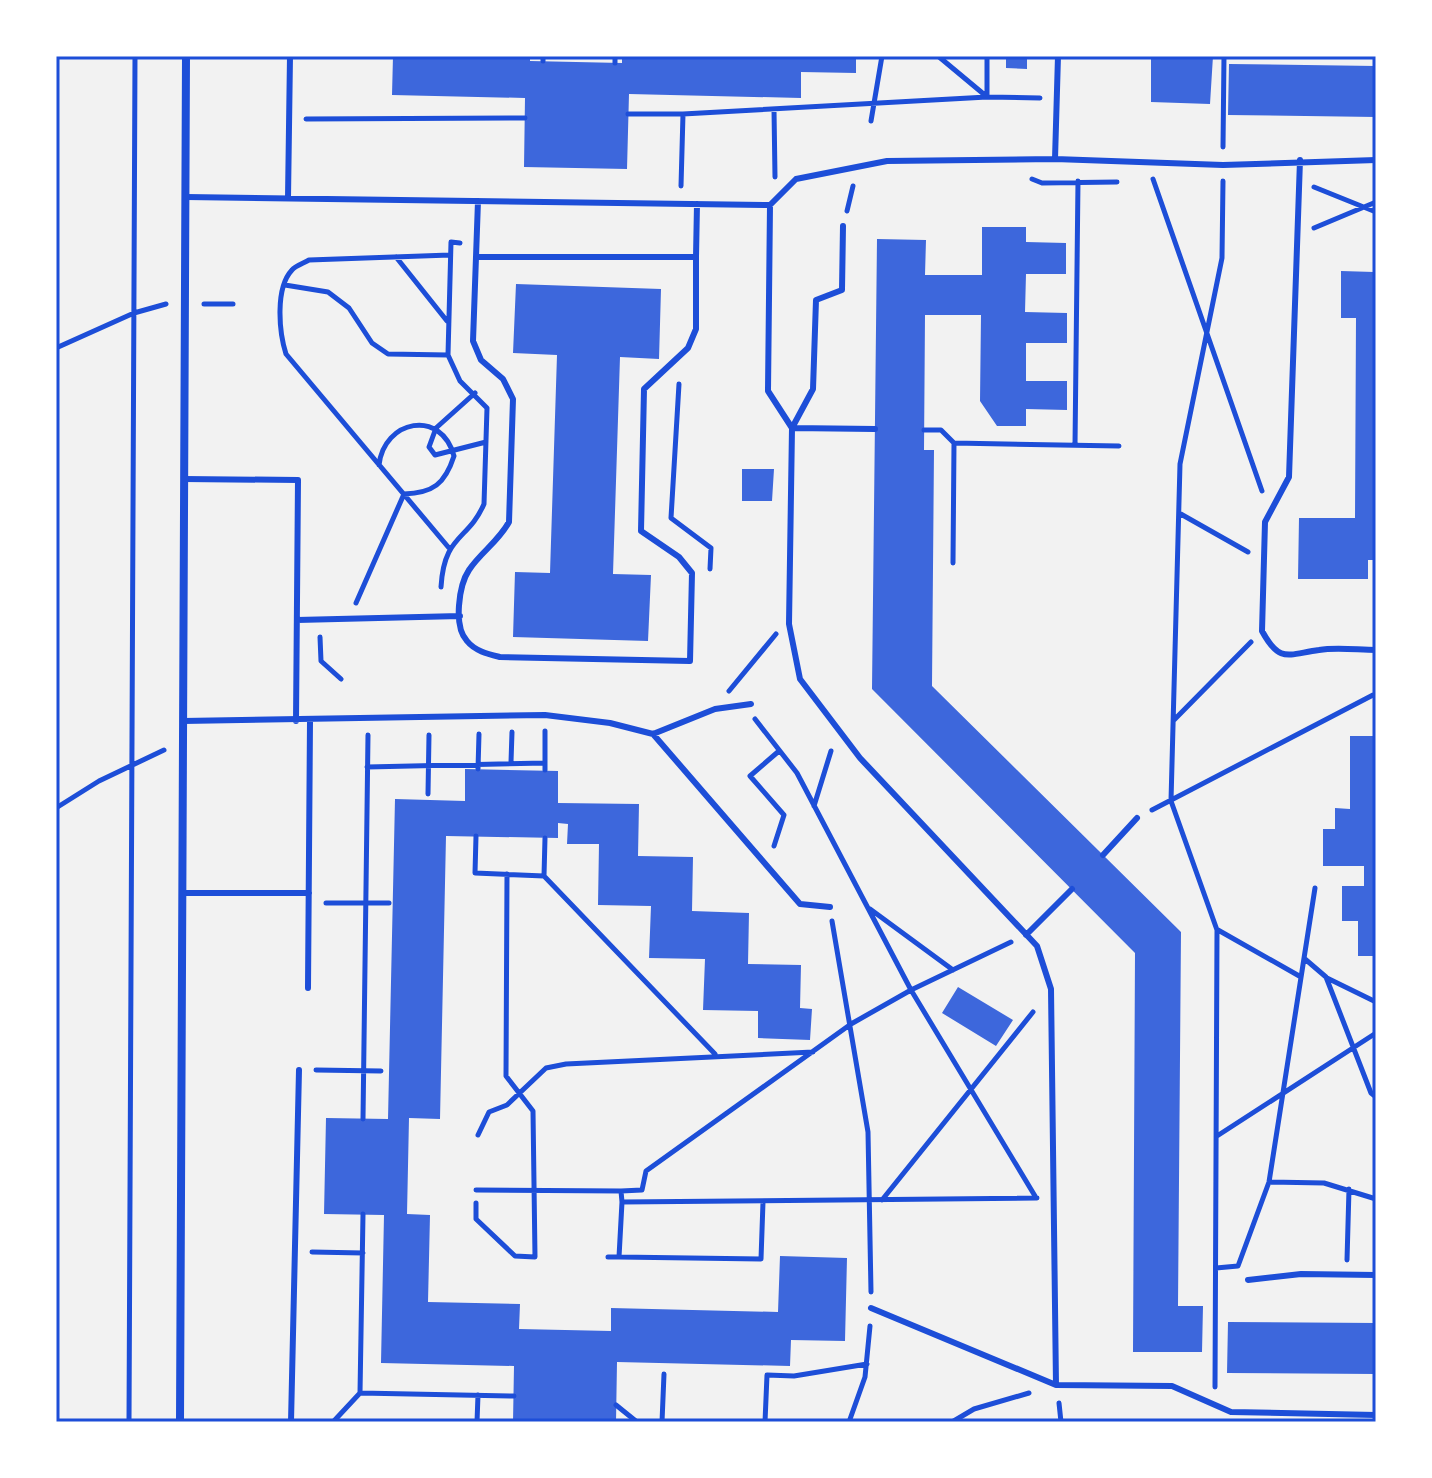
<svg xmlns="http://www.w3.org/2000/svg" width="1432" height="1478" font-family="Montserrat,sans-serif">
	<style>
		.building { fill: #3d67dc }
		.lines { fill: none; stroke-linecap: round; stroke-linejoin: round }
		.path { stroke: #1d4ed8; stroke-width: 5 }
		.service { stroke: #1d4ed8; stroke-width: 6 }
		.minor { stroke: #1d4ed8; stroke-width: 8 }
		.neatline { fill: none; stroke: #1d4ed8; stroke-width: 3 }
	</style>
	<rect width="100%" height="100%" fill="#f2f2f2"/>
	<path class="building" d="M393,56H530V61L622,63V56H856V73L801,72V98L629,94L627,169L524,167L525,98L392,95Z
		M1006,56H1027V69L1006,68Z
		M1151,56H1213L1210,104L1151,102Z
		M1229,64L1376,66V117L1228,115Z
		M982,227H1026V242L1066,243V274H1026L1025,312L1067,313V343H1026V381H1067V410L1026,409V426H997L980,401L981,315H925L924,450H934L932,686L1181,932L1178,1306H1203L1202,1352H1133L1135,953L872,689L877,239L926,240L925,275H982Z
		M1341,271L1374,272L1376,283V560H1368V579H1298L1299,518H1355L1356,318H1341Z
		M516,284L661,289L659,359L620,357L613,574L651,575L648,641L513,637L515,572L550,573L557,355L513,353Z
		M742,469H774L772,501H742Z
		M1350,736H1376V956H1358V921H1342V886H1364V866H1323V829H1335V808L1350,809Z
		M465,769L558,771V803L639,804L638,856L693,857L692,911L749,913L748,964L801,965L800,1008L812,1009L810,1040L758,1038V1011L703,1010L705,959L649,958L651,906L598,905L599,844H567L568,824L558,823V838L446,836L440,1119L409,1118L407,1214L430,1215L428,1302L520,1304L519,1329L611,1331V1308L778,1312L780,1256L847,1258L845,1341L791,1340L790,1366L617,1362L616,1422H513L514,1366L381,1363L384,1215L324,1214L326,1118L388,1119L395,799L465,801Z
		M958,987L1013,1020L996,1046L942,1013Z
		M1228,1322L1376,1323V1374L1227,1373Z"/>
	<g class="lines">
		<path class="path" d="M938,56L986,96
			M543,61V56
			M615,63V56
			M987,97V56
			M774,110L775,177
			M628,114H683
			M306,119L525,118
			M871,121L882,56
			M1223,147L1224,56
			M1032,179L1042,183L1117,182
			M1153,179L1262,491
			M681,186L683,114L987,97L1040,98
			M1314,187L1376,212
			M847,211L853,186
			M1314,228L1376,202
			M396,257L447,321
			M285,285L328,292L349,308L372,343L388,354L448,355
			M204,304H233
			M56,348L134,313L166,304
			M679,384L671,518L711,548L710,569
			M475,393L436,428L429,447L435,455L486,442
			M924,430H941L954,443L953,563
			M954,443L1119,446
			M1075,445L1078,181
			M1179,513L1248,552
			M449,548L286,354C279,332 275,288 292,270C295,266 304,263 309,260L450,255
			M441,587C444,534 468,541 484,504L487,408L460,381L448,355L451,242L460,243
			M356,603L404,494C433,493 445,484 454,456C441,408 384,420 379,465
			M320,637L321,661L341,679
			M729,691L776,634
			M755,719L797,773L911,990L1035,1196
			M1174,720L1251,642
			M511,762L512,732
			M367,767L545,763
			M478,769L479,734
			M545,770V731
			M428,794L429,735
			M814,806L831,751
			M56,808L99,781L164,750
			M1152,810L1373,695
			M476,836L475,873L544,876L545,838
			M774,846L784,815L750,776L779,751
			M544,876L715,1054
			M326,903H389
			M870,909L953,970
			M832,921L868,1132L871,1292
			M1218,930L1301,977
			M1305,959L1326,977L1371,1093L1376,1097
			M1327,978L1376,1002
			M316,1070L381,1071
			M363,1119L368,735
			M478,1135L489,1112L507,1105L546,1068L566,1064L813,1052
			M1217,1136L1376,1033
			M1269,1182L1324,1183L1376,1199
			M476,1190L621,1191L622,1202L1037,1198
			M621,1191L642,1190L646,1171L851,1024L911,990L1011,942
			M882,1200L1033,1012
			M476,1203V1219L515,1256L535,1257L533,1111L506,1076L507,874
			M312,1252L363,1253
			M608,1257H619L622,1202
			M619,1257L761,1259L763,1202
			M1347,1260L1349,1189
			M1216,1268L1238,1266L1269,1182L1315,888
			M1215,1387L1217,930L1171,801L1180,464L1222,258L1223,181
			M360,1393L363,1214
			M1059,1403L1061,1422
			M616,1405L637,1422
			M129,1422L135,56
			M333,1422L360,1393L514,1396
			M477,1422L478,1395
			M662,1422L664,1374
			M765,1422L767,1375L794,1376L867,1364
			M849,1422L865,1377L870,1326
			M952,1422L974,1409L1029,1393"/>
		<path class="service" d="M1055,159L1058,56
			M1300,160L1289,477L1265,522L1262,631C1280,664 1288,654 1319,650C1337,647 1358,650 1376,650
			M186,197L770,205L796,179L887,161L1055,159L1223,165L1376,160
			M288,198L290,56
			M770,205L768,391L792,428L875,429
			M843,226L842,290L816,300L813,389L792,428L789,624L800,679L860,758L1037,946L1051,989L1056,1385L1172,1386L1231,1412L1376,1415
			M476,257H696V329L688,348L644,389L641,531L679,557L692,573L690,661L500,657C488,654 475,651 467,641C453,626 459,585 469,570C481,552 498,542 509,522L513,399L503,379L481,360L473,341L478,201
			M696,257L697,204
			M184,479L298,480L296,721
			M297,620L460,616
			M183,721L545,715L610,723L653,734L715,709L751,704
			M653,734L800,904L830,907
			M1103,855L1137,818
			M182,893H309
			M1026,935L1072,889
			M308,988L310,721
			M1248,1280L1301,1274L1376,1275
			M871,1308L1056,1385
			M291,1422L299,1070"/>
		<path class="minor" d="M180,1422L186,56"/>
	</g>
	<rect width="1432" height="1478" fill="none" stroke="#ffffff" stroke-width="116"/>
	<rect x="58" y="58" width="1316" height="1362" class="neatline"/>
</svg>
